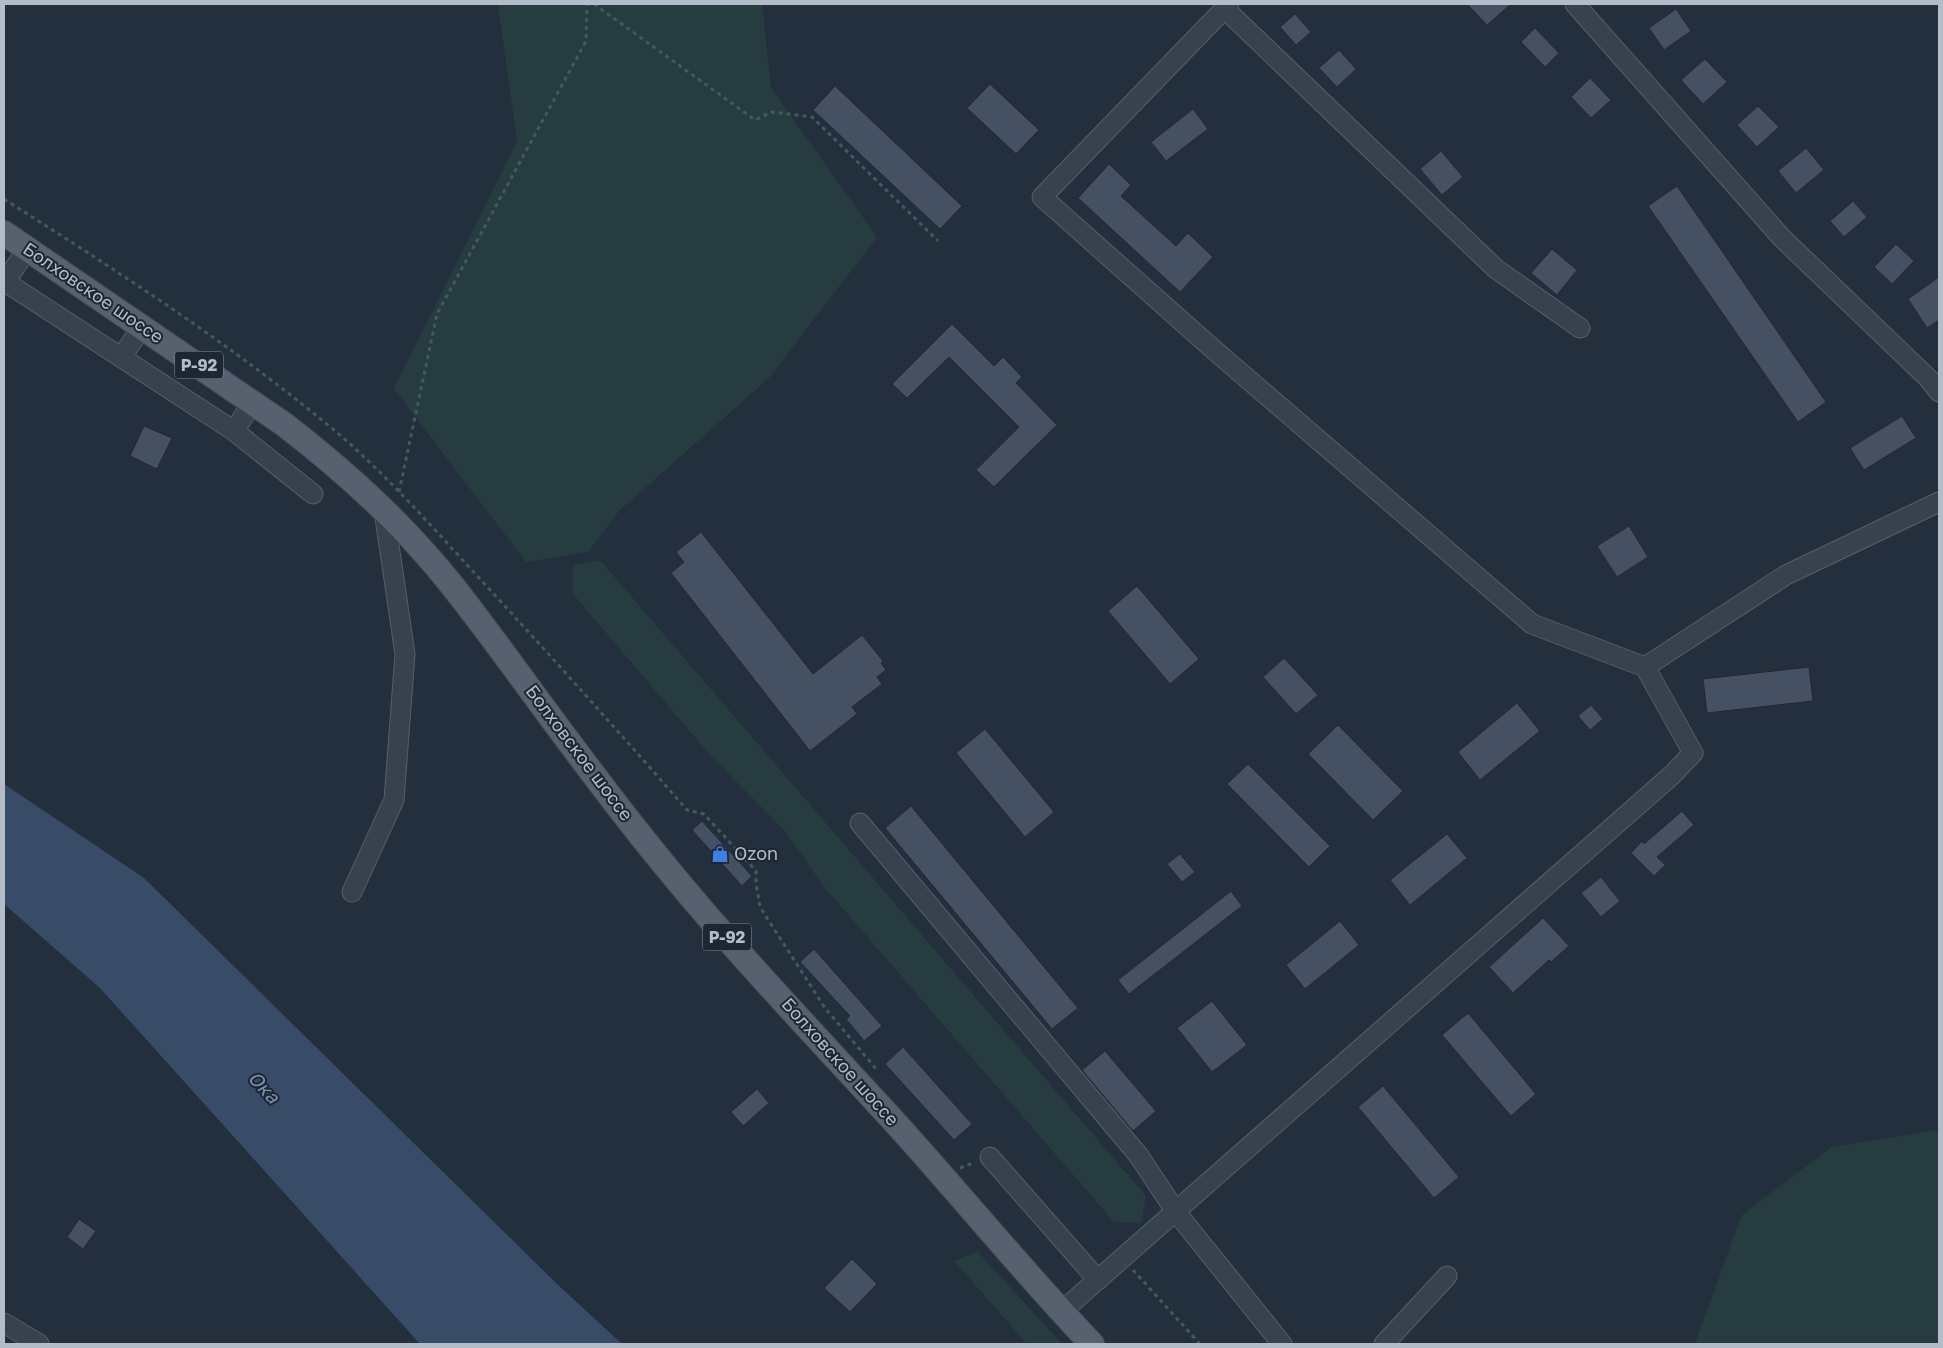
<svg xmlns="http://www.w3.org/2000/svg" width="1943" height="1348" font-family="'Golos Text',sans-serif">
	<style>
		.green { fill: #263c3f }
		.water { fill: #394c67 }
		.building { fill: #455162; stroke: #1f2835 }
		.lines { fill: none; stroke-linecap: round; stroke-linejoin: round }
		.minor-casing { stroke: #565f6c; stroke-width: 21 }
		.major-casing { stroke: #414a57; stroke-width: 26 }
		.path { stroke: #44595c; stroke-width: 3; stroke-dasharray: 4 4; stroke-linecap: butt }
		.minor { stroke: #38414e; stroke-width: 19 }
		.major { stroke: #56606e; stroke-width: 24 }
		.labels { text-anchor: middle; stroke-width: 4; stroke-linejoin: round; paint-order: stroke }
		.shield { fill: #1d2633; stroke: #878f9c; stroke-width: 1 }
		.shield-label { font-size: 16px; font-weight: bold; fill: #b4bcc9 }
		.street-label { font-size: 18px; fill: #b4bcc9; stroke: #1d2633 }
		.poi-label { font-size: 18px; fill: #b4bcc9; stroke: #1d2633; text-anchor: start }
		.water-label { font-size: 19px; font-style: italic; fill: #7c92b1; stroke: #1d2633 }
	</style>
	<rect width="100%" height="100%" fill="#242f3e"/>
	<path class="green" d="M498,4H762L771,88L877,237L769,378L619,511L588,552L526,562L394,389L517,141Z
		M600,560L1146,1196L1141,1223L1114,1222L825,888L784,830L710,755L573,594V565Z
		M1939,1130V1344H1695L1741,1216L1831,1147Z
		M977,1251L1062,1344H1027L954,1261Z"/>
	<path class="water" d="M4,784L144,878L557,1284L622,1344H420L100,988L4,904Z"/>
	<path class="building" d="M1467,4H1511L1487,25Z
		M1676,9L1691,31L1664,50L1649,28Z
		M1295,14L1311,32L1296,45L1280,27Z
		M1535,28L1559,53L1545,67L1521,42Z
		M1339,50L1356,69L1337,87L1319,68Z
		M1705,59L1727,82L1703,104L1681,80Z
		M1590,78L1611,100L1591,118L1571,97Z
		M990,84L1039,130L1016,154L967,108Z
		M835,86L962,206L940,229L813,110Z
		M1758,106L1779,127L1757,147L1737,125Z
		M1193,109L1208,129L1166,161L1151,142Z
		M1806,148L1824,170L1796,193L1778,171Z
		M1441,151L1463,177L1442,195L1420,169Z
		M1109,164L1131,185L1121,196L1176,246L1188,233L1213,257L1180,292L1078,198Z
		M1677,186L1826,402L1798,422L1648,206Z
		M1853,201L1867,217L1844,237L1830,221Z
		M1896,244L1914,261L1892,284L1874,267Z
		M1552,249L1577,270L1557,295L1531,273Z
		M1939,277V320L1927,328L1908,299Z
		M952,324L994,366L1003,357L1022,377L1016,383L1057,425L994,487L976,470L1019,427L949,357L907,398L892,384Z
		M1902,416L1916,438L1864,470L1850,448Z
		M144,426L172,438L157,469L130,456Z
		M1629,526L1648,557L1617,577L1597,546Z
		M701,532L813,674L862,635L883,661L881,663L886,670L877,677L882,684L852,707L857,714L810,751L671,573L684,562L676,552Z
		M1137,586L1199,659L1170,684L1108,611Z
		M1284,658L1318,695L1296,714L1263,677Z
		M1809,667L1813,701L1707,713L1703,679Z
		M1517,703L1540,731L1480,780L1458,752Z
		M1591,705L1603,719L1590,730L1578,716Z
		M1338,725L1403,791L1373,820L1308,754Z
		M985,729L1054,812L1025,837L956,753Z
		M1248,764L1330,846L1309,867L1227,784Z
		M911,806L1078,1008L1052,1029L885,828Z
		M1682,811L1694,825L1657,857L1665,865L1654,876L1631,853L1642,841L1644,844Z
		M702,821L752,876L742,886L692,830Z
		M1447,834L1467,858L1410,905L1390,880Z
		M1180,854L1195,872L1182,882L1167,864Z
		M1601,877L1620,901L1601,917L1581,893Z
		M1231,891L1242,906L1129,994L1118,980Z
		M1543,918L1569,946L1551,962L1549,960L1513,993L1489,967Z
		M1340,921L1359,945L1305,989L1286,965Z
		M814,949L882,1026L864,1041L846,1019L850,1016L800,962Z
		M1212,1001L1247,1045L1212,1072L1177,1028Z
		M1468,1013L1536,1094L1511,1116L1442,1035Z
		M903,1047L972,1124L954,1140L885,1064Z
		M1105,1051L1156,1111L1133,1131L1082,1070Z
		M1383,1086L1459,1177L1434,1198L1358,1107Z
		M757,1089L769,1103L743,1126L731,1112Z
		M79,1219L96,1231L83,1249L67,1237Z
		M852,1259L877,1284L850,1312L824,1288Z"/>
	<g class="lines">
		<g class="minor-casing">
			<path id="minor" d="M1575,4L1782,238L1929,379L1939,392
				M1224,8L1496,269L1580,328
				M4,281L234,431L313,494
				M4,284L27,249
				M122,357L142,326
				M234,431L253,402
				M1645,667L1786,575L1939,502
				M860,823L1139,1156L1176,1212L1282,1344
				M352,892L394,800L405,654L384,511
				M990,1157L1098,1280
				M1061,1312L1672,775L1693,753L1645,667L1532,624L1213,349L1042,197L1229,4
				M4,1323L39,1344
				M1384,1344L1447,1276"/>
		</g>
		<g class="major-casing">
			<path id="major" d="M4,233L285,425C334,463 381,504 422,550C455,586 483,626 513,666C560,730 607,795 658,857C734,951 819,1039 900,1128C965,1200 1026,1275 1092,1344"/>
		</g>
		<path class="path" d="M594,4L755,120L772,112L812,117L938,241
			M4,199C117,271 231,344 334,430C387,475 433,528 480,579C550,655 619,732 687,810L704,814L756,871V883L760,907L825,1008L877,1070
			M399,492L437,314L586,41L587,4
			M960,1168L975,1162
			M1133,1270L1200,1344"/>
		<use href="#minor" class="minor"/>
		<use href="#major" class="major"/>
	</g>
	<defs>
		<g id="shop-bare" transform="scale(1.35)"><path d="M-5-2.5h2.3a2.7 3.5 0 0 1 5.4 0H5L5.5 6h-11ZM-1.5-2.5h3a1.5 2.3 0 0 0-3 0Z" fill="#3f7fe0" stroke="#1d2633" stroke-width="2.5" paint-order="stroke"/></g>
	</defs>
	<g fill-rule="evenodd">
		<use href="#shop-bare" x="720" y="854"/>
	</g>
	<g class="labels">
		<g class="shield">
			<rect x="175" y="351.5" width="48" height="27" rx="4"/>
			<rect x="703" y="923.5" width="48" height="27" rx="4"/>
		</g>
		<g class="shield-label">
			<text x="199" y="371">Р-92</text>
			<text x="727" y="943">Р-92</text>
		</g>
		<g class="street-label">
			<text transform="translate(93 293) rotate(34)" y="6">Болховское шоссе</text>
			<text transform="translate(579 753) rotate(53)" y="6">Болховское шоссе</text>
			<text transform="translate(840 1062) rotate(48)" y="6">Болховское шоссе</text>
		</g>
		<g class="poi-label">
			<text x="734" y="860">Ozon</text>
		</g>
		<g class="water-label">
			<text transform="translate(264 1087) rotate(47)" y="7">Ока</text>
		</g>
	</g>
	<rect width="1943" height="1348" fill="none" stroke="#b4bcc9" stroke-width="10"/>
</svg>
